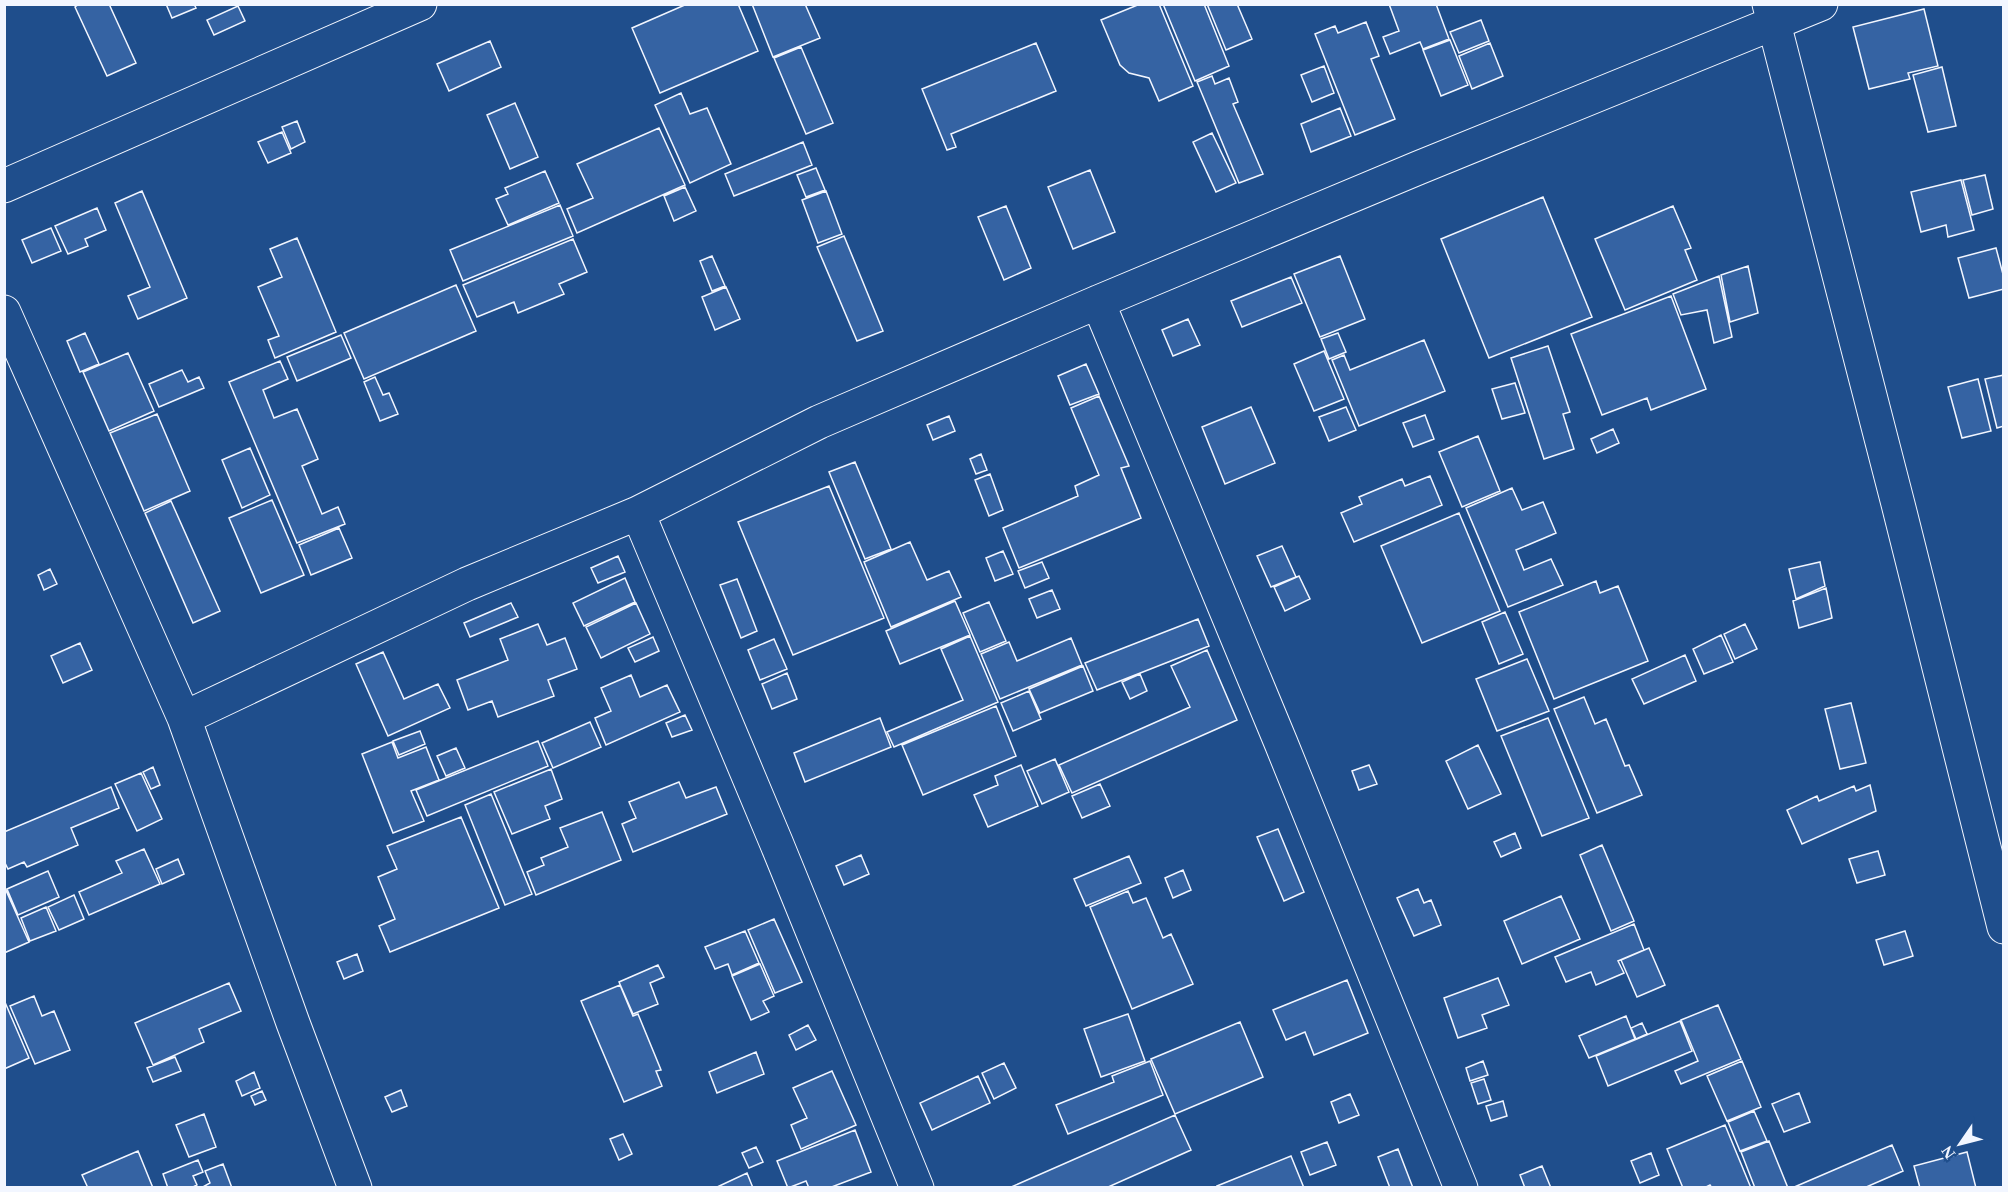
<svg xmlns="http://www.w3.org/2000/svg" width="2008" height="1192" font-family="'Times New Roman',serif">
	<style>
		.building { fill: #3563a3; stroke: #f2f6ff; stroke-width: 1.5 }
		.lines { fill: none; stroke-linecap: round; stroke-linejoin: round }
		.minor-casing { stroke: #f2f6ff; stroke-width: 35 }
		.minor { stroke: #1f4e8c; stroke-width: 33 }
	</style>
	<rect width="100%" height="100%" fill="#1f4e8c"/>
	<path class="building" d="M79,4H109L136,63L107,76L75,7Z
		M166,4H194L196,8L172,18Z
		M687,4H738L758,51L660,93L632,28Z
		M752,4H805L820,38L773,57Z
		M1140,4H1159L1193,86L1159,101L1149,78L1129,73L1120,65L1101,20Z
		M1163,4H1204L1229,66L1195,81Z
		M1207,4H1237L1252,39L1226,50Z
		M1389,4H1436L1449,39L1423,49L1420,42L1390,54L1383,37L1399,31Z
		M238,6L245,21L214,35L207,20Z
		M1924,9L1938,66L1908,73L1910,79L1869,89L1853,27Z
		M1481,20L1489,41L1459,53L1450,32Z
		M1366,22L1379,56L1371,59L1395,119L1355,135L1315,34L1335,26L1338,33Z
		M1450,40L1468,85L1441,96L1423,50Z
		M490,41L501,67L449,91L437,64Z
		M1036,43L1056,91L951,134L956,147L947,150L922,89Z
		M1490,43L1503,76L1472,89L1459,56Z
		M801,47L833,123L806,134L774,58Z
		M1324,66L1334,93L1312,102L1301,75Z
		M1942,67L1956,126L1928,132L1913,75Z
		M1212,76L1215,84L1229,78L1238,102L1233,104L1263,174L1239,183L1197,82Z
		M681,93L690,114L707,108L731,164L690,183L655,105Z
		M515,103L538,157L510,169L487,115Z
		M1340,108L1351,136L1311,152L1301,124Z
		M297,121L305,142L291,149L282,127Z
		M659,128L685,185L577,233L567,209L593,198L577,164Z
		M282,132L291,153L268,163L258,142Z
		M1212,133L1236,183L1216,192L1193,142Z
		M803,142L812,165L734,196L725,174Z
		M816,168L825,190L806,197L797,175Z
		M1090,170L1115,232L1073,249L1048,187Z
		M545,171L559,203L508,225L496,199L508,194L505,188Z
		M1985,175L1993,209L1972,215L1963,180Z
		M1961,180L1974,230L1948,237L1946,225L1921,232L1911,192Z
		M685,187L696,211L674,221L664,196Z
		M142,191L187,298L138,319L128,296L150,287L115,203Z
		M826,191L842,234L818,243L802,200Z
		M1543,197L1592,317L1489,358L1441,239Z
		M560,205L573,236L463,281L450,250Z
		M1006,206L1031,268L1004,280L978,217Z
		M1673,206L1691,248L1685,250L1697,280L1625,310L1595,239Z
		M97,208L106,230L85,239L88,246L68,254L55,226Z
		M51,228L61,251L32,263L22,240Z
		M844,236L883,331L857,341L817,247Z
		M297,238L336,332L275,358L268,340L279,336L258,287L282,277L270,249Z
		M573,239L587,272L559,284L564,294L518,313L514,302L477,317L463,285Z
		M1996,248L2004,278V289L1969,298L1958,258Z
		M712,256L725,286L712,291L700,261Z
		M1340,256L1365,319L1320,337L1294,274Z
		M1748,266L1758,313L1730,322L1721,275Z
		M1719,276L1732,337L1714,343L1707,310L1681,315L1673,294Z
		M1291,277L1302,303L1242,327L1231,301Z
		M456,285L476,331L364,379L344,333Z
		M726,287L740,319L715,330L702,297Z
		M1671,296L1706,389L1651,410L1647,398L1602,415L1571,334Z
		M1188,319L1200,345L1173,356L1162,330Z
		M85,333L99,364L80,372L67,341Z
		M1338,333L1346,352L1329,359L1321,339Z
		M341,335L351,358L297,381L287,357Z
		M1424,340L1445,391L1359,426L1332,360L1344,355L1350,370Z
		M1548,346L1570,412L1563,414L1574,449L1544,459L1511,358Z
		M1324,351L1344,399L1314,411L1294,364Z
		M128,353L154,411L109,431L83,372Z
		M280,361L288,379L263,390L274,418L297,409L318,459L302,466L322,514L338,507L345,524L297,543L229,382Z
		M1086,364L1099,394L1070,405L1058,376Z
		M182,370L188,382L199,377L204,388L159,407L149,384Z
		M2004,375V426L1997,428L1985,379Z
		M375,377L383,395L389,393L398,414L380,421L364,382Z
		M1978,379L1991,431L1962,438L1948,387Z
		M1515,383L1525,413L1502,419L1492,389Z
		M1099,396L1129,466L1121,468L1141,518L1019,568L1003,528L1078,496L1075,486L1099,475L1071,408Z
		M1251,407L1275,463L1225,484L1202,427Z
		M1346,407L1356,430L1329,441L1319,417Z
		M157,414L190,491L144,511L110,433Z
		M1425,415L1434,439L1413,447L1403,423Z
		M949,416L955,431L933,440L927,425Z
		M1613,429L1619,443L1597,453L1591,439Z
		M1478,436L1500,491L1462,507L1439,452Z
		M250,448L270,495L242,508L222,460Z
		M981,454L987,470L976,474L970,459Z
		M855,462L891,549L865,559L829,472Z
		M990,474L1003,510L989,516L975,480Z
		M1430,476L1442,505L1354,542L1341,513L1362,504L1359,497L1402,479L1405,486Z
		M829,486L884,618L793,655L738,522Z
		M1512,488L1522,510L1543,502L1556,533L1516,550L1524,570L1551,559L1563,585L1508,607L1466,508Z
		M272,500L304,575L261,593L229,518Z
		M171,501L220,611L193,623L145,513Z
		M1459,513L1500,611L1422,643L1381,546Z
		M339,528L352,558L311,575L299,545Z
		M910,542L927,580L949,571L961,597L891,627L864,562Z
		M1282,546L1296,577L1271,587L1257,556Z
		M1003,551L1013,574L995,581L986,558Z
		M618,556L625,572L598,583L591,568Z
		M1042,562L1049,578L1025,588L1018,571Z
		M1820,562L1825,586L1796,599L1789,569Z
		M50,569L57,584L44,590L38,575Z
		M1299,576L1310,599L1285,611L1274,587Z
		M625,578L635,602L584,626L573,603Z
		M737,579L757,631L741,638L720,585Z
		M1596,581L1600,593L1618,586L1648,661L1554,699L1519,612Z
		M1826,588L1832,618L1799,628L1793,601Z
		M1052,590L1060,609L1037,618L1029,599Z
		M955,601L970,635L900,664L886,631Z
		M989,602L1006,641L980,652L963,613Z
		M511,603L518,617L470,637L464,623Z
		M636,603L650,634L601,658L586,627Z
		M1505,612L1523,654L1499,664L1482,622Z
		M1198,619L1209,646L1097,690L1085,663Z
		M538,624L547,645L565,638L577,669L548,680L554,696L498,717L492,701L468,710L457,680L508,660L500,639Z
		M1745,624L1757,649L1735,659L1724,634Z
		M1721,635L1733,662L1704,674L1693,649Z
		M970,636L998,702L894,747L887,732L963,700L941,649Z
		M653,637L659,651L635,662L628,648Z
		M1071,638L1082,665L1000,699L981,654L1009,642L1017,661Z
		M774,639L787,669L760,680L748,650Z
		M80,643L92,670L63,683L51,656Z
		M1207,650L1237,720L1072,793L1059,765L1190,707L1171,666Z
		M383,652L404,699L438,684L450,708L388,736L356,664Z
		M1685,655L1696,681L1644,704L1632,679Z
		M1527,659L1549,711L1497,731L1476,679Z
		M1083,666L1093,691L1040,713L1029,689Z
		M787,673L797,699L772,709L762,684Z
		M1140,674L1147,691L1130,699L1122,682Z
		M631,675L640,697L667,685L680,712L606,745L595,718L611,711L601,688Z
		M1029,691L1041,719L1013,731L1001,703Z
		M1584,697L1595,724L1606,719L1625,766L1629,765L1642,795L1597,813L1554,709Z
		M1851,703L1866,763L1840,769L1825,709Z
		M996,706L1016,756L923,795L902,745Z
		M685,715L692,730L672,737L666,723Z
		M880,718L891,747L805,782L794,753Z
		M1548,718L1589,818L1542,836L1501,736Z
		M590,722L601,747L553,768L542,743Z
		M420,731L425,744L399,755L393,741Z
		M538,741L548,766L427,816L416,790Z
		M392,742L398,758L426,747L439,780L411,791L424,821L393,833L362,754Z
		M1478,745L1501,794L1468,809L1446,761Z
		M456,748L465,768L446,776L437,756Z
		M1055,759L1069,792L1042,804L1027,771Z
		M1021,765L1038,806L988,827L974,795L998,785L995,776Z
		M1369,765L1377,784L1359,790L1352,771Z
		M153,767L160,785L151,789L143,772Z
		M551,769L562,799L545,806L550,819L512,834L494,792Z
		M141,773L162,819L137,831L115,784Z
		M679,782L686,798L716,787L727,814L633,852L622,824L636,818L629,802Z
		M1100,784L1110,806L1082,818L1072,796Z
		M1870,785L1876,811L1802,844L1787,810L1817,796L1819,801L1854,786L1856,791Z
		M111,787L119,808L71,828L78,845L27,867L24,862L8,869L4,861V832Z
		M491,794L532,894L505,905L465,805Z
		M602,812L621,860L536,895L527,872L544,865L541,858L568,847L560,828Z
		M461,817L499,908L390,952L379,926L395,919L378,877L397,869L387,846Z
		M1278,829L1304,892L1284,901L1257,837Z
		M1515,833L1521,848L1501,857L1494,842Z
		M1602,845L1634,921L1611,931L1580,855Z
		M144,849L160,884L89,915L79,892L122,873L116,861Z
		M1878,851L1885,875L1857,883L1849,859Z
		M861,855L869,874L844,885L836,866Z
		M1129,856L1141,883L1086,906L1074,879Z
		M178,859L184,874L162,884L156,869Z
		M1183,870L1191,890L1173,898L1165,878Z
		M48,871L59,897L18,915L7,889Z
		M4,886L29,942L4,953Z
		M1418,889L1424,903L1431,900L1441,925L1414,936L1397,898Z
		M1128,891L1133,903L1146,898L1163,938L1171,934L1193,984L1132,1009L1090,907Z
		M74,895L84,919L59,930L48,907Z
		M1561,896L1580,939L1522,964L1504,921Z
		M46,907L56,931L30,941L21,918Z
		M774,919L802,982L775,993L748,930Z
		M1634,924L1644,950L1618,961L1624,973L1596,985L1591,972L1566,982L1555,957Z
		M745,931L759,963L732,975L728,964L715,969L705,947Z
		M1905,931L1913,956L1884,965L1876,940Z
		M1649,948L1665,985L1637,997L1621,960Z
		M357,954L363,971L344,979L337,962Z
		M760,964L774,996L763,1001L769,1012L751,1020L732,976Z
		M658,965L664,977L650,983L658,1004L633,1014L619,982Z
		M1498,978L1509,1005L1482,1015L1487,1028L1458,1038L1444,998Z
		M1347,980L1368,1033L1314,1055L1305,1032L1286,1040L1273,1010Z
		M229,983L241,1011L199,1029L204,1042L153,1065L135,1023Z
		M620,985L633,1016L638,1014L661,1070L656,1071L662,1086L624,1102L581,1001Z
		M34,996L42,1016L54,1011L70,1050L35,1064L10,1006Z
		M4,1000L29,1058L4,1069Z
		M1718,1005L1741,1059L1681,1084L1675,1071L1698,1061L1681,1020Z
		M1128,1014L1145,1061L1101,1077L1084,1029Z
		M1626,1016L1635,1039L1589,1058L1579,1036Z
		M1680,1021L1692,1051L1608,1086L1596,1056Z
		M1240,1022L1263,1077L1175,1114L1151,1059Z
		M1642,1023L1647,1034L1636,1039L1631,1028Z
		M808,1025L816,1040L796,1050L789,1035Z
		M756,1052L764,1074L717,1093L709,1072Z
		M175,1057L181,1071L153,1082L147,1068Z
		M1150,1061L1163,1095L1068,1134L1056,1105L1114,1082L1112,1076Z
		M1483,1061L1488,1075L1470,1081L1466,1068Z
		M1742,1061L1761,1107L1727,1121L1707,1076Z
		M1004,1063L1016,1088L994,1099L982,1073Z
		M832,1071L856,1125L801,1149L791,1125L807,1118L793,1088Z
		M254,1072L260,1088L242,1096L236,1081Z
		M978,1076L990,1103L932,1130L920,1103Z
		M1484,1079L1491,1100L1478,1104L1471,1083Z
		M401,1090L407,1106L392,1112L385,1097Z
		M262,1091L266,1100L255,1105L251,1096Z
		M1799,1093L1810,1122L1784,1132L1772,1104Z
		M1350,1094L1359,1115L1339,1123L1331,1102Z
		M1503,1101L1507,1116L1491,1121L1486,1106Z
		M1754,1111L1767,1141L1740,1151L1728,1122Z
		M204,1114L216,1147L189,1157L176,1125Z
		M1175,1115L1191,1150L1106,1188H1009Z
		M1725,1125L1751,1188H1712L1710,1185L1704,1188H1683L1667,1149Z
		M855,1130L871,1172L829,1188H809L806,1181L788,1188L777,1161Z
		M623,1134L632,1154L619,1160L610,1139Z
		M1769,1141L1788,1188H1755L1741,1152Z
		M1327,1142L1336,1165L1310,1175L1301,1152Z
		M1892,1145L1903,1171L1864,1188H1792Z
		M756,1147L763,1162L749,1168L742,1153Z
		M1398,1149L1413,1188H1390L1378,1157Z
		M138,1151L153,1188H88L82,1175Z
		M1967,1152L1976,1188H1920L1914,1166Z
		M1651,1153L1659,1175L1640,1183L1631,1161Z
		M1291,1156L1304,1188H1218L1217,1186Z
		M198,1160L203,1172L193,1176L197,1185L191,1188H168L163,1174Z
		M223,1164L232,1188H201L210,1183L205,1171Z
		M1542,1166L1551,1188H1525L1520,1175Z
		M747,1173L753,1188H715Z"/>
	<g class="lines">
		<g class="minor-casing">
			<path id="minor" d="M1769,4L1898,504L2004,927
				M4,186L420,4
				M1098,302L1281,743L1461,1188
				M4,312L184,718L293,1023L355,1188
				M638,513L776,842L917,1188
				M184,718L467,584L638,513L819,422L1098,302L1418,168L1821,4"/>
		</g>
		<use href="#minor" class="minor"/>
	</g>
	<rect width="2008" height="1192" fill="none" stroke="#f2f6ff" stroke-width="12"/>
	<g transform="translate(1960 1144) rotate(235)" stroke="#1f4e8c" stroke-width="4.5" paint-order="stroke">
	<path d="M0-4.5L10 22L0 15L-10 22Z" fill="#f2f6ff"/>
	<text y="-9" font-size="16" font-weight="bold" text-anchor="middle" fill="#f2f6ff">N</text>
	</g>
</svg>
